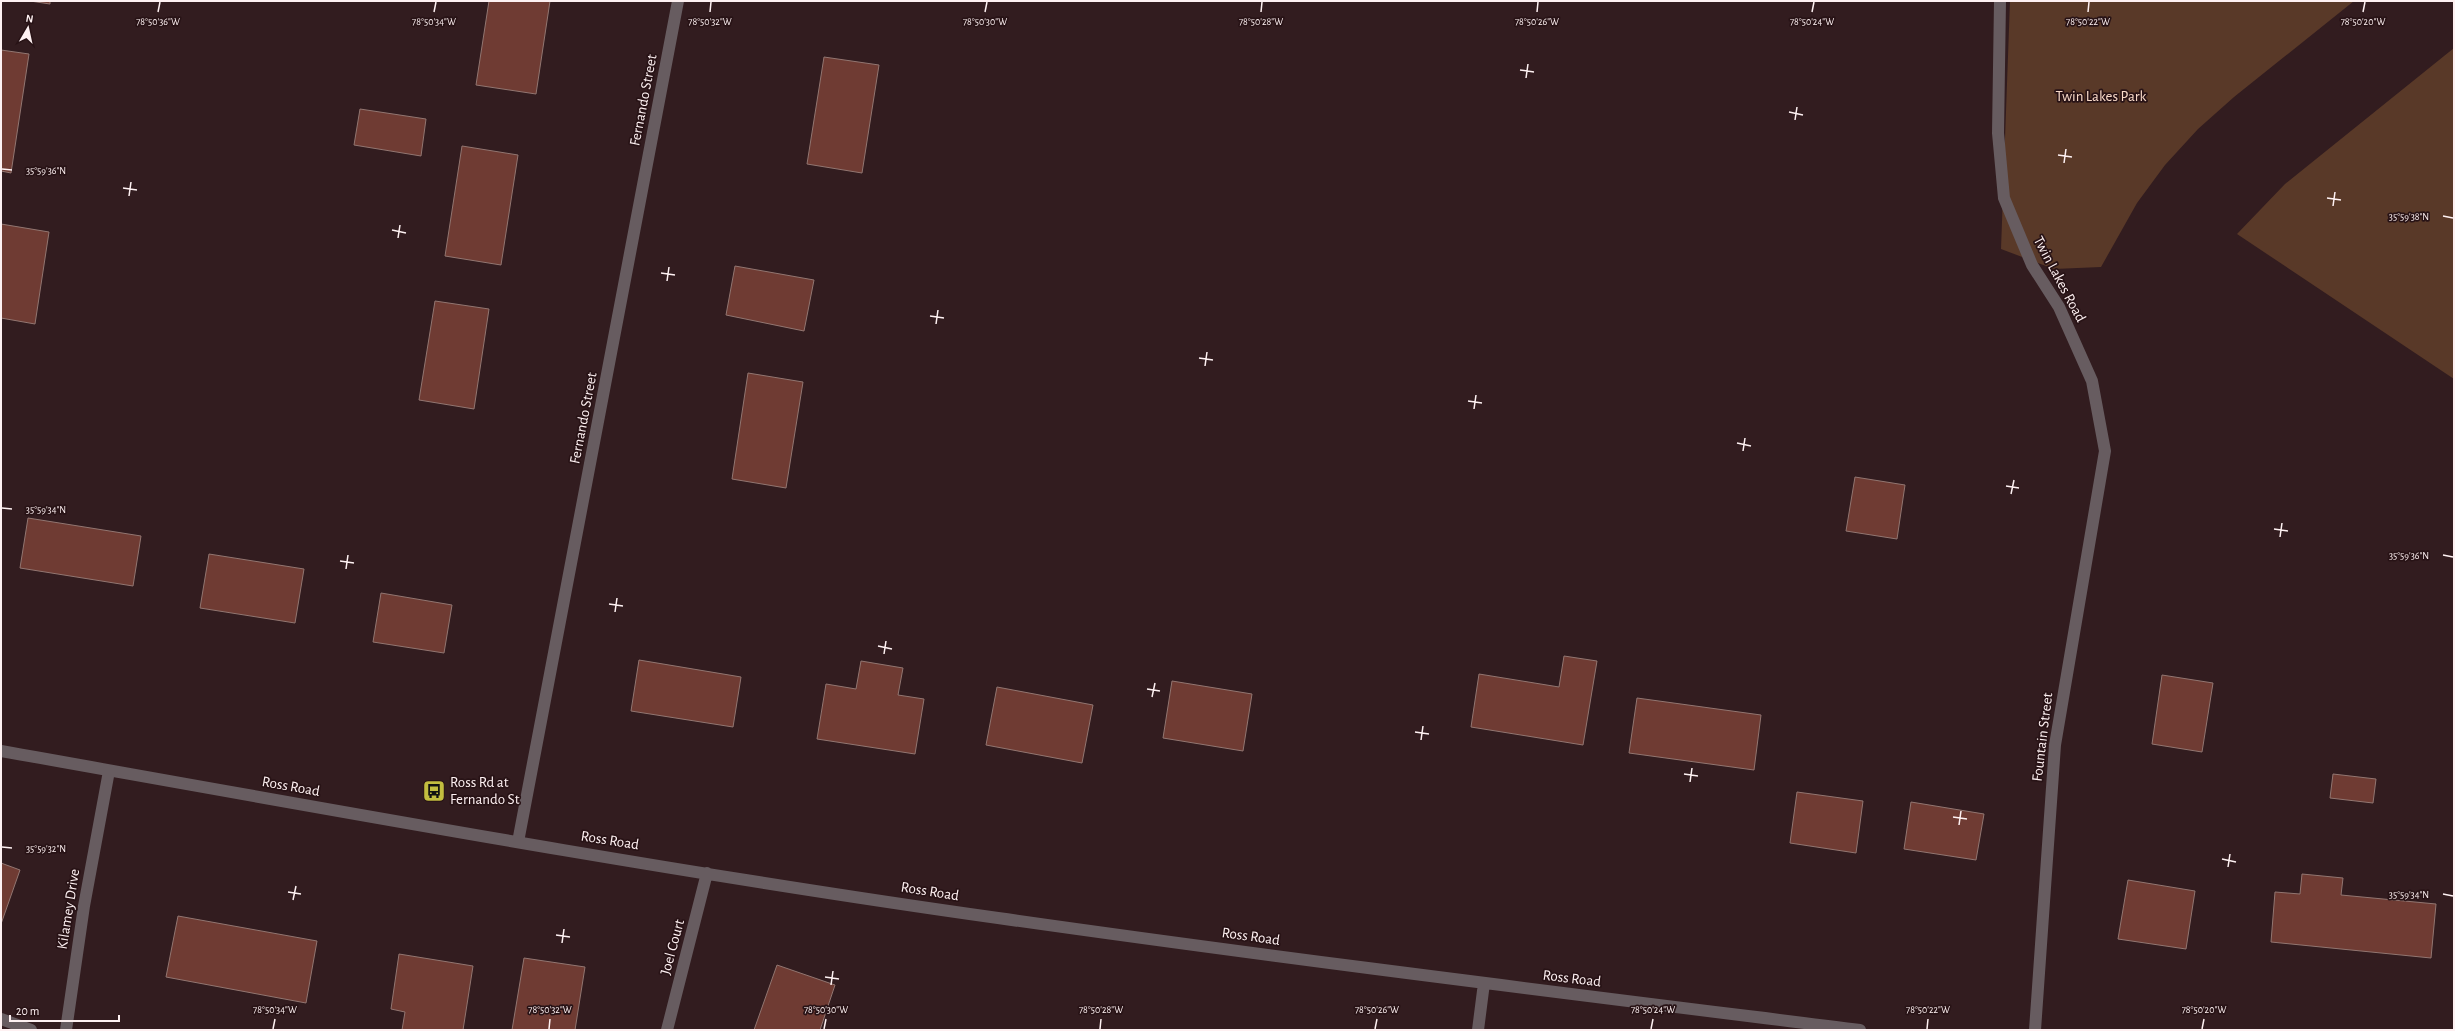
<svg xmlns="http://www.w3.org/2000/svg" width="2455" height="1031" font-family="'Alegreya Sans',sans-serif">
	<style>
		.green { fill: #593928 }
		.building { fill: #6f3b33; stroke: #927671 }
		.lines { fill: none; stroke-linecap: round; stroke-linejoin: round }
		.minor { stroke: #675c60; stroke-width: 12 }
		.ticks { fill: none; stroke: #fef1f2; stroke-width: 1.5 }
		.labels { text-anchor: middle; stroke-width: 3.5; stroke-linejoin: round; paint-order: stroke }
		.park-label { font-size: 15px; fill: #f9dac9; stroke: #281316 }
		.street-label { font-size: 15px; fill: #fef1f2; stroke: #281316 }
		.poi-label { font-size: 15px; fill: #fef1f2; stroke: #281316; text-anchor: start }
		.ticks-label { font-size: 10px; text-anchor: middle; fill: #fef1f2; stroke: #281316; stroke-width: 3.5; stroke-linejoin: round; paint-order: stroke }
	</style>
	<rect width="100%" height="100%" fill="#321c1f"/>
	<path class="green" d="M2010,1H2354L2234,97L2198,129L2165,165L2137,203L2101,267L2054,269L2001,249Z
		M2454,48V379L2237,234L2285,184Z"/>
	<path class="building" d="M30,1H50V4Z
		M489,1H550L536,94L476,85Z
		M1,50L29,54L11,173L1,171Z
		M824,57L879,65L862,173L807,164Z
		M360,109L426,119L421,156L354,145Z
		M462,146L518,155L501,265L445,256Z
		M1,224L49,232L35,324L1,318Z
		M735,266L814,280L804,331L726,315Z
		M435,301L489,309L474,409L419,400Z
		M748,373L803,382L786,488L732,479Z
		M1855,477L1905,485L1897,539L1846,531Z
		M28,518L141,536L133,586L20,568Z
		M209,554L304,569L295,623L200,608Z
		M381,593L452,605L444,653L373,642Z
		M1564,656L1597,661L1583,745L1471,727L1479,674L1559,687Z
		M639,660L741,677L733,727L631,711Z
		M861,661L903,668L898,695L924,699L915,754L817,739L826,684L856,689Z
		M2162,675L2213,683L2202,752L2152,744Z
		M1172,681L1252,694L1243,751L1163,738Z
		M997,687L1093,705L1082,763L986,745Z
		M1637,698L1761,715L1754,770L1629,753Z
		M2333,774L2376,779L2373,803L2330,798Z
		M1797,792L1863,801L1856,853L1790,843Z
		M1911,802L1984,814L1976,860L1904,849Z
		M1,863L20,870L1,924Z
		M2302,874L2343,878L2341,895L2436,904L2431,958L2271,942L2275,892L2300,894Z
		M2128,880L2195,891L2186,949L2118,939Z
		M178,916L317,941L306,1003L166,977Z
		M399,954L473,966L463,1030H402L405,1012L391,1009Z
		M524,958L585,967L575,1030H512Z
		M777,965L835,985L820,1030H754Z"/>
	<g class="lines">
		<path class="minor" d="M2000,1L1998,133L2004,198L2032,265L2059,307L2092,381L2105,451L2055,745L2035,1030
			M1,751C333,810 664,871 998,918C1285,959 1572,994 1860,1030
			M518,842L678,1
			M1,1019L31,1030
			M66,1030L84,906L109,771
			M667,1030L707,873
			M1478,1030L1484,983"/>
	</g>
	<path class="ticks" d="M158,12L160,2M434,12L436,2M710,12L711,2M985,12L987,2M1261,12L1262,2M1537,12L1538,2M1812,12L1814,2M2088,12L2089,2M2363,12L2365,2M1520,70L1534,72M1526,78L1528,64M1789,112L1803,115M1795,120L1797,107M2058,155L2072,157M2064,163L2066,149M2,169L12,170M123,188L137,190M129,196L131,182M2327,198L2341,200M2333,206L2335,192M2443,216L2453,218M392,230L406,233M398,238L400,225M661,273L675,275M667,281L669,267M930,316L944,318M936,324L938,310M1199,358L1213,360M1205,366L1207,352M1468,401L1482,403M1474,409L1476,395M1737,443L1751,446M1743,451L1745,438M2006,486L2019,488M2011,494L2014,480M2,508L12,509M2274,529L2288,531M2280,537L2282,523M2443,555L2453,557M340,561L354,563M346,569L348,555M609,604L623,606M615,612L617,598M878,646L892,649M884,654L886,641M1147,689L1160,691M1152,697L1155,683M1415,732L1429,734M1421,740L1423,726M1684,774L1698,776M1690,782L1692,768M1953,817L1967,819M1959,825L1961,811M2,847L12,848M2222,859L2236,862M2228,867L2230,854M288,892L301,894M2443,894L2453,896M293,900L296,886M556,935L570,937M562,943L564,929M825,977L839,979M831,985L833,971M273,1029L275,1019M549,1029L550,1019M824,1029L826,1019M1100,1029L1101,1019M1375,1029L1377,1019M1651,1029L1653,1019M1927,1029L1928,1019M2202,1029L2204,1019"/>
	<defs>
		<g id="bus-square" transform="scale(1.15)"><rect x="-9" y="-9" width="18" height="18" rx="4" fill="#c2bd3f" stroke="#281316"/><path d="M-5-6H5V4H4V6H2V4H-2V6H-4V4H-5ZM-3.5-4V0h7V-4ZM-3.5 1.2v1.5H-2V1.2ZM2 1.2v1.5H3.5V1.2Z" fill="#111"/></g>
	</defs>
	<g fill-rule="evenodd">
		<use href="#bus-square" x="434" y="791"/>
	</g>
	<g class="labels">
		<g class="park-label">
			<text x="2101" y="101">Twin Lakes Park</text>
		</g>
		<g class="street-label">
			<text transform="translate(643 100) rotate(-79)" y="5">Fernando Street</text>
			<text transform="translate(2060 279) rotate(62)" y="5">Twin Lakes Road</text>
			<text transform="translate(583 418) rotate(-79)" y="5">Fernando Street</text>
			<text transform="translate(2042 737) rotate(-83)" y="5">Fountain Street</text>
			<text transform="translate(291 786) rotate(10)" y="5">Ross Road</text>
			<text transform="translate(610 840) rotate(9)" y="5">Ross Road</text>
			<text transform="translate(930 891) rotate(9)" y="5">Ross Road</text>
			<text transform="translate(68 909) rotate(-81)" y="5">Kilamey Drive</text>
			<text transform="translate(1251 936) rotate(8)" y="5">Ross Road</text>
			<text transform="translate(672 947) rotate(-75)" y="5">Joel Court</text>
			<text transform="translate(1572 978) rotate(7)" y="5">Ross Road</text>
		</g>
		<g class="poi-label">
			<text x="450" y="787">Ross Rd at<tspan x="450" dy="17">Fernando St</tspan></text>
		</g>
	</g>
	<g class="ticks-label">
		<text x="158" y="25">78°50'36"W</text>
		<text x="434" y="25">78°50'34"W</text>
		<text x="710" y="25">78°50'32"W</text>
		<text x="985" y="25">78°50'30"W</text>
		<text x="1261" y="25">78°50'28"W</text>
		<text x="1537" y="25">78°50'26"W</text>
		<text x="1812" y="25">78°50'24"W</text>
		<text x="2088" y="25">78°50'22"W</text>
		<text x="2363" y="25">78°50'20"W</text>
		<text x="46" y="174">35°59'36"N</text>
		<text x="2409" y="220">35°59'38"N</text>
		<text x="46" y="513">35°59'34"N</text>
		<text x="2409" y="559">35°59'36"N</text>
		<text x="46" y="852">35°59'32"N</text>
		<text x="2409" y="898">35°59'34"N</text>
		<text x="275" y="1013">78°50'34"W</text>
		<text x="550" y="1013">78°50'32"W</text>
		<text x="826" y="1013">78°50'30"W</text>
		<text x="1101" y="1013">78°50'28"W</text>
		<text x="1377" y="1013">78°50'26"W</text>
		<text x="1653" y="1013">78°50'24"W</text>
		<text x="1928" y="1013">78°50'22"W</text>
		<text x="2204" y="1013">78°50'20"W</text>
	</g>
	<rect width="2455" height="1031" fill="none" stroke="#fef1f2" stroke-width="4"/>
	<g transform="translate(28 28) rotate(9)" stroke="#281316" stroke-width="3" paint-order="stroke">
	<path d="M0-3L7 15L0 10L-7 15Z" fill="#fef1f2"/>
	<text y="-6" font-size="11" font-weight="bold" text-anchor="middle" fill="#fef1f2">N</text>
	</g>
	<path d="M10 1015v6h109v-6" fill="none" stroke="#fef1f2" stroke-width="2"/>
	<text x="16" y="1015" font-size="12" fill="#fef1f2" stroke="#281316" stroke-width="3" paint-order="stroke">20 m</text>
</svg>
